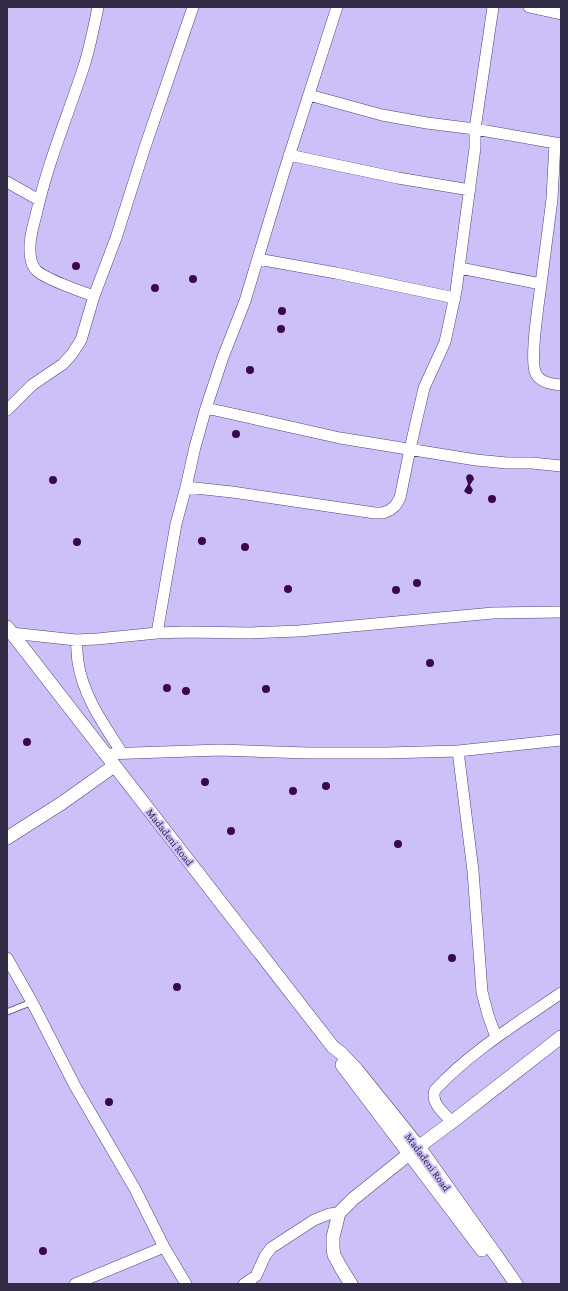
<svg xmlns="http://www.w3.org/2000/svg" width="568" height="1291" font-family="'Crimson Pro',serif">
	<style>
		.building { fill: #3a074b }
		.lines { fill: none; stroke-linecap: round; stroke-linejoin: round }
		.service-casing { stroke: #52417d; stroke-width: 7 }
		.minor-casing { stroke: #52417d; stroke-width: 12 }
		.tertiary-casing { stroke: #52417d; stroke-width: 14 }
		.service { stroke: #fff; stroke-width: 5.5 }
		.minor { stroke: #fff; stroke-width: 11 }
		.tertiary { stroke: #fff; stroke-width: 13 }
		.labels { text-anchor: middle; stroke-width: 4; stroke-linejoin: round; paint-order: stroke }
		.street-label { font-size: 11px; fill: #322b46; stroke: #cdc0f8 }
	</style>
	<rect width="100%" height="100%" fill="#cdc0f8"/>
	<path class="building" d="M72 266a4 4 0 1 1 8 0a4 4 0 1 1-8 0Z
		M189 279a4 4 0 1 1 8 0a4 4 0 1 1-8 0Z
		M151 288a4 4 0 1 1 8 0a4 4 0 1 1-8 0Z
		M278 311a4 4 0 1 1 8 0a4 4 0 1 1-8 0Z
		M277 329a4 4 0 1 1 8 0a4 4 0 1 1-8 0Z
		M246 370a4 4 0 1 1 8 0a4 4 0 1 1-8 0Z
		M232 434a4 4 0 1 1 8 0a4 4 0 1 1-8 0Z
		M470,474L473,476L474,479L470,485L473,490L471,494H468L466,493L464,491L468,484L466,478L467,475Z
		M49 480a4 4 0 1 1 8 0a4 4 0 1 1-8 0Z
		M488 499a4 4 0 1 1 8 0a4 4 0 1 1-8 0Z
		M198 541a4 4 0 1 1 8 0a4 4 0 1 1-8 0Z
		M73 542a4 4 0 1 1 8 0a4 4 0 1 1-8 0Z
		M241 547a4 4 0 1 1 8 0a4 4 0 1 1-8 0Z
		M413 583a4 4 0 1 1 8 0a4 4 0 1 1-8 0Z
		M284 589a4 4 0 1 1 8 0a4 4 0 1 1-8 0Z
		M392 590a4 4 0 1 1 8 0a4 4 0 1 1-8 0Z
		M426 663a4 4 0 1 1 8 0a4 4 0 1 1-8 0Z
		M163 688a4 4 0 1 1 8 0a4 4 0 1 1-8 0Z
		M262 689a4 4 0 1 1 8 0a4 4 0 1 1-8 0Z
		M182 691a4 4 0 1 1 8 0a4 4 0 1 1-8 0Z
		M23 742a4 4 0 1 1 8 0a4 4 0 1 1-8 0Z
		M201 782a4 4 0 1 1 8 0a4 4 0 1 1-8 0Z
		M322 786a4 4 0 1 1 8 0a4 4 0 1 1-8 0Z
		M289 791a4 4 0 1 1 8 0a4 4 0 1 1-8 0Z
		M227 831a4 4 0 1 1 8 0a4 4 0 1 1-8 0Z
		M394 844a4 4 0 1 1 8 0a4 4 0 1 1-8 0Z
		M448 958a4 4 0 1 1 8 0a4 4 0 1 1-8 0Z
		M173 987a4 4 0 1 1 8 0a4 4 0 1 1-8 0Z
		M105 1102a4 4 0 1 1 8 0a4 4 0 1 1-8 0Z
		M39 1251a4 4 0 1 1 8 0a4 4 0 1 1-8 0Z"/>
	<g class="lines">
		<g class="service-casing">
			<path id="service" d="M7,1012L32,1002"/>
		</g>
		<g class="minor-casing">
			<path id="minor" d="M529,7L561,14
				M309,95L382,115L427,123L475,129L561,144
				M289,155L398,178L470,190
				M7,182L39,200
				M258,259L336,273L455,298
				M460,268L541,284C539,301 529,361 536,374C541,383 552,384 561,385
				M541,284L552,199L555,143
				M94,296C82,292 43,278 36,270C31,265 30,257 30,250C29,237 34,224 37,211C48,162 68,115 84,66C90,47 94,27 98,7
				M206,408L340,438L476,460L507,463H532L561,466
				M7,410L32,385L63,364L72,354L81,340L94,296L116,238L145,147L193,7
				M186,487L232,492L375,513H383L390,510L395,506L400,498L410,449L424,388L445,342L456,291L475,148V129L493,7
				M11,633L76,640L97,639L157,633L185,632L250,633L299,631L493,613L561,612
				M157,633L176,524L186,487L195,447L206,408L223,357L245,301L284,172L337,7
				M76,640C77,647 77,655 78,662C83,696 104,725 122,753
				M458,751L473,871L482,992L488,1015L496,1037
				M105,754L220,750L308,753H386L423,752L458,751L561,740
				M7,958L32,1002L75,1086L135,1189L164,1247L186,1284
				M452,1122C444,1113 430,1103 435,1090C471,1051 518,1023 561,993
				M75,1284L164,1247
				M244,1284L256,1276L265,1256L271,1248L314,1220L329,1214L339,1213"/>
		</g>
		<g class="tertiary-casing">
			<path id="tertiary" d="M7,627L333,1047L341,1053L357,1070L419,1147L498,1258L516,1284
				M7,838L62,803L114,766
				M342,1065L482,1250
				M351,1284L341,1268L334,1255L333,1248V1237L339,1213L353,1199L409,1154L452,1122L561,1037"/>
		</g>
		<use href="#service" class="service"/>
		<use href="#minor" class="minor"/>
		<use href="#tertiary" class="tertiary"/>
	</g>
	<g class="labels">
		<g class="street-label">
			<text transform="translate(170 837) rotate(52)" y="4">Madadeni Road</text>
			<text transform="translate(428 1162) rotate(54)" y="4">Madadeni Road</text>
		</g>
	</g>
	<rect width="568" height="1291" fill="none" stroke="#322b46" stroke-width="16"/>
</svg>
